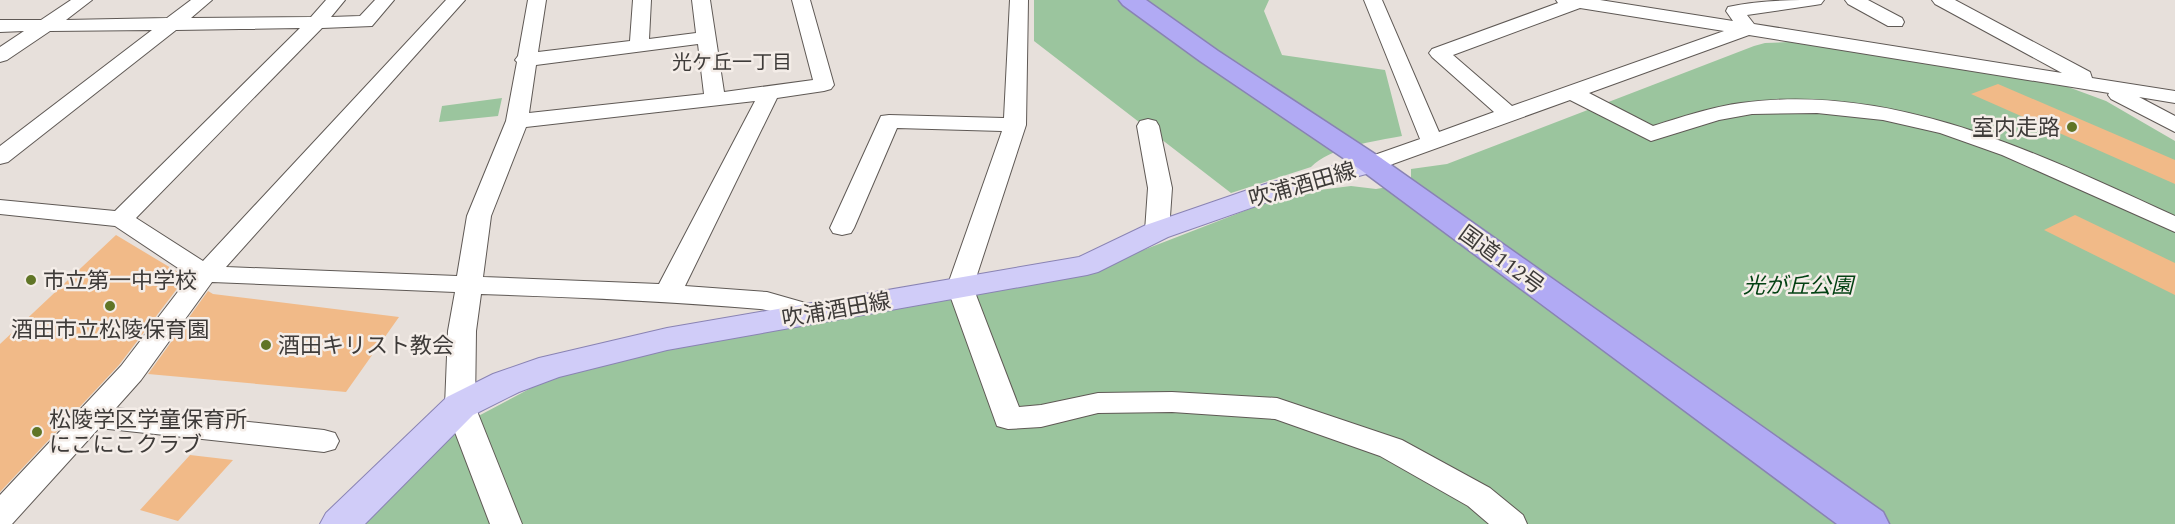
<svg xmlns="http://www.w3.org/2000/svg" width="2175" height="524" font-family="Spectral,'Noto Sans JP',serif">
	<style>
		.green { fill: #9bc59e }
		.building { fill: #f1ba88 }
		.lines { fill: none; stroke-linecap: round; stroke-linejoin: round }
		.minor-casing { stroke: #5f5955; stroke-width: 2 }
		.major-casing { stroke: #8983b3; stroke-width: 2 }
		.highway-casing { stroke: #8983b3; stroke-width: 3 }
		.minor { fill: #fff; fill-rule: evenodd }
		.major { fill: #d0ccf8; fill-rule: evenodd }
		.highway { fill: #b1aaf4; fill-rule: evenodd }
		.poi-dot { fill: #607526; stroke: #f4ede8; stroke-width: 2 }
		.labels { text-anchor: middle; stroke-width: 5; stroke-linejoin: round; paint-order: stroke }
		.far-neighbourhood-label { font-size: 20px; fill: #3e3b39; stroke: #f4ede8 }
		.poi-label { font-size: 22px; fill: #3e3b39; stroke: #f4ede8; text-anchor: start }
		.street-label { font-size: 22px; fill: #3e3b39; stroke: #f4ede8 }
		.park-label { font-size: 22px; font-style: italic; fill: #034213; stroke: #f4ede8 }
	</style>
	<rect width="100%" height="100%" fill="#e7e0db"/>
	<path class="green" d="M1034,0H1269L1264,11L1282,55L1385,70L1402,136C1375,141 1330,147 1311,167L1231,193L1034,41Z
		M1789,42L2060,84L2106,101L2175,141V524H330L416,449L533,387L594,361L1097,268L1288,194L1351,186L1376,189L1411,183V169L1447,164L1754,46L1765,43Z
		M502,98L498,116L439,122L442,106Z"/>
	<path class="building" d="M1998,84L2175,160V184L1971,94Z
		M2075,215L2175,263V295L2044,230Z
		M116,235L186,277L119,365L0,492V344Z
		M208,291L213,294L399,317L346,392L148,374Z
		M190,455L233,460L178,521L140,510Z"/>
	<g class="lines">
		<g class="minor-casing">
			<path id="minor" d="M71,0H92L66,20L167,18L191,0H212L191,18L311,17L326,0H345L331,17L360,16L375,0H394L372,26L322,28L136,218L203,261L446,0H465L226,267L457,276L467,216L506,121L517,62L515,60L518,56L528,0H546L538,52L630,41L633,0H651L649,39L696,33L692,0H710L724,92L813,80L792,0H810L834,85L831,89L824,91L777,98L685,286L767,292L823,308L826,314L823,320C802,326 781,311 760,309C667,301 574,297 481,294L476,331L475,406L522,524H490L445,406L448,331L455,292L212,282L141,380L116,408L324,430L335,433L339,441L335,449L324,452L99,428L12,524H0V495L121,366L190,276L115,226L0,214V200L115,211L300,28L176,30L8,162L0,164V146L152,30L50,31L7,60L0,62V47L24,31L0,32V20H41ZM698,44L704,94L529,113L536,65ZM755,101L659,284L483,277L491,216L526,127Z
				M1010,0H1028L1026,125L973,287L1019,407L1041,405L1098,393L1172,392L1277,398L1402,440L1490,488L1523,515L1527,524H1489L1468,506L1380,456L1275,419L1172,412L1098,413L1041,427L1008,429L997,426L947,287L1002,131L897,128L854,228L851,233L842,235L833,233L830,228L881,116L889,115L1004,118Z
				M1364,0H1382L1439,132L1494,112L1432,57L1429,53L1432,49L1558,3L1556,0H1600L1733,21L1726,11L1728,7C1760,0 1792,0 1824,0L1821,4L1815,5L1747,15L1754,24L2062,73L1935,4L1932,0H1955L2090,72L2092,78L2175,91V103L2139,97L2175,116V132L2111,99L2108,95L2109,93L1749,35L1589,93L1653,126C1682,117 1711,107 1741,103C1896,82 2038,154 2175,216V232L2002,155L1940,133L1883,120L1817,113L1752,114L1719,120L1651,141L1570,100L1379,169L1371,171L1363,169L1360,164L1363,159L1420,139ZM1580,8L1724,31L1512,106L1453,55Z
				M1845,0H1868L1902,18L1904,22L1902,26H1888L1848,4Z
				M1148,119L1156,121L1159,126L1172,188L1169,231L1166,236L1157,238L1148,236L1145,231L1148,188L1137,126L1140,121Z"/>
		</g>
		<g class="major-casing">
			<path id="major" d="M1371,156L1381,158L1385,164L1381,170L1285,196L1168,237L1098,272L1087,275L667,350L559,377L519,392L473,415L365,524H320L326,513L447,397L493,374L539,358L667,328L1079,257L1146,225L1265,184Z"/>
		</g>
		<g class="highway-casing">
			<path id="highway" d="M1119,0H1146L1218,51L1381,158L1883,512L1889,524H1837L1361,170L1200,61L1123,5Z"/>
		</g>
		<use href="#minor" class="minor"/>
		<use href="#major" class="major"/>
		<use href="#highway" class="highway"/>
	</g>
	<g class="poi-dot">
		<circle cx="2072" cy="127" r="6"/>
		<circle cx="31" cy="280" r="6"/>
		<circle cx="110" cy="306" r="6"/>
		<circle cx="266" cy="345" r="6"/>
		<circle cx="37" cy="432" r="6"/>
	</g>
	<g class="labels">
		<g class="far-neighbourhood-label">
			<text x="732" y="69">光ケ丘一丁目</text>
		</g>
		<g class="poi-label">
			<text x="2060" y="135" text-anchor="end">室内走路</text>
			<text x="43" y="288">市立第一中学校</text>
			<text x="110" y="337" text-anchor="middle">酒田市立松陵保育園</text>
			<text x="278" y="353">酒田キリスト教会</text>
			<text x="49" y="427">松陵学区学童保育所<tspan x="49" dy="25">にこにこクラブ</tspan></text>
		</g>
		<g class="street-label">
			<text transform="translate(1302 184) rotate(-16)" y="8">吹浦酒田線</text>
			<text transform="translate(1502 259) rotate(36)" y="8">国道112号</text>
			<text transform="translate(836 309) rotate(-10)" y="8">吹浦酒田線</text>
		</g>
		<g class="park-label">
			<text x="1798" y="293">光が丘公園</text>
		</g>
	</g>
</svg>
